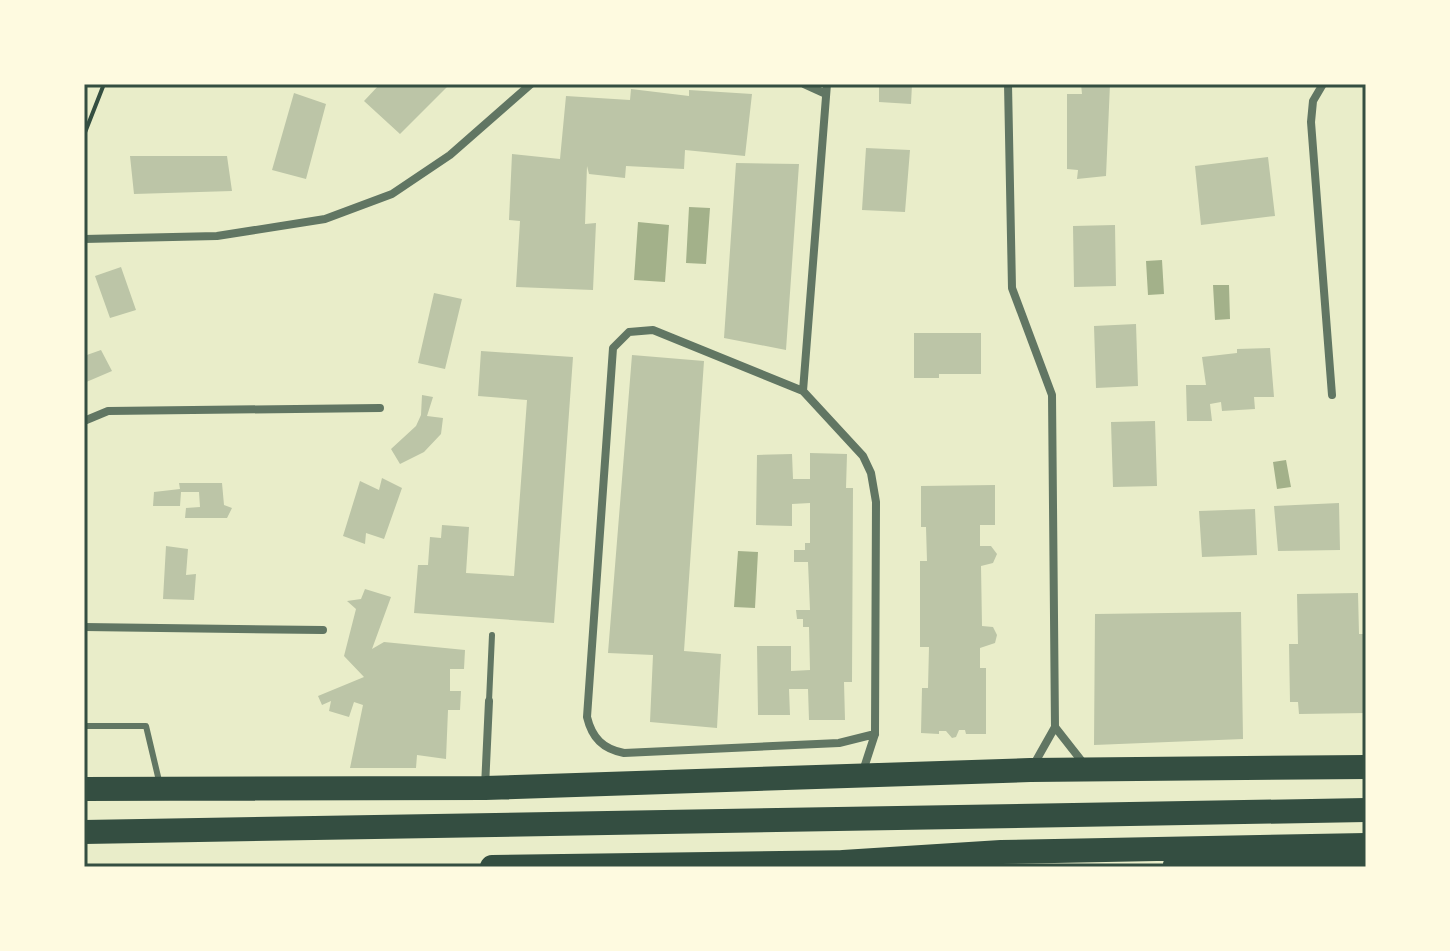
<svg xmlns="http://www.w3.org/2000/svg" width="1450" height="951" font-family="'Varela Round',sans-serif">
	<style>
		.water { fill: #a3b18a }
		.building { fill: #bcc5a7 }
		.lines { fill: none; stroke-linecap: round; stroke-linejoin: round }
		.path { stroke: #344e41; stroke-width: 4 }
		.service { stroke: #617663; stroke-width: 6 }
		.minor { stroke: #617663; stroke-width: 8 }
		.motorway { stroke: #344e41; stroke-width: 24 }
		.neatline { fill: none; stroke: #344e41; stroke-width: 3 }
	</style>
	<rect width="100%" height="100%" fill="#e9edc9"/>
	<path class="water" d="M689,207L710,208L706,264L686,263Z
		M638,222L669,225L665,282L634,280Z
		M1162,260L1164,294L1148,295L1146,261Z
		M1213,285H1229L1230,319L1215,320Z
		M1286,460L1291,487L1277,489L1273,462Z
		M738,551L758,552L755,608L734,607Z"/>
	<path class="building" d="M380,84H450L400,134L364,101Z
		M879,84H912L911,104L879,102Z
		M1081,84H1110L1106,176L1077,179L1078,170L1067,169V94H1082Z
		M631,89L689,96V90L752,94L745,156L685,150L684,169L626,166L625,178L589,174L587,166L585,224L596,223L593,290L516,287L520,221L509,220L512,154L560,159L566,96L630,100Z
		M294,93L326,104L306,179L272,170Z
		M866,148L910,150L905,212L862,210Z
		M130,156H227L232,191L134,194Z
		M1268,157L1275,216L1201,225L1195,166Z
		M736,163L799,164L786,350L724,338Z
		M1115,225L1116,286L1074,287L1073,226Z
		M121,267L136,310L110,318L95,276Z
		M434,293L462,299L445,369L418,363Z
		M1136,324L1138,386L1096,388L1094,326Z
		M914,333H981V374H939V378H914Z
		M1270,348L1274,397H1254L1255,409L1222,411L1221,402L1210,404L1212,421H1187L1186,385H1206L1202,357L1237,353V349Z
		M101,350L112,371L84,383V356Z
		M481,351L573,357L554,623L414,613L418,565H428L430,537L441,538L442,525L469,527L466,573L514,576L527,400L478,396Z
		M632,355L704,361L684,651L721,654L717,728L650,722L653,655L608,653Z
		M422,395L433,397L427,416L443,418L441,434L424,452L400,464L391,449L416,426L421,415Z
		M1155,421L1157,486L1113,487L1111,422Z
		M810,453L847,454L846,488H853L852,682H844L845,720H809L808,689H789L790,715H758L757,646H791V671L810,670L809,627H803V619H797L796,610H810L808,562H794V550H805V543H810V503L792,504V526L756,525L757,455L792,454L793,479H810Z
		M382,478L402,488L384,539L366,533L365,544L343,536L360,481L379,490Z
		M179,483H222L224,505L232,508L227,518H185L186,508L200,507L199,492H181L180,506H153L154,492L180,489Z
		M995,485V525H980V546H991L997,554L993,563L981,566L982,626L993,627L997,635L995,643L980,648V668H986V734H966L965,730H959L956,737L952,738L946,731H939V734L921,733L922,688H928L929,647H920V561H927L926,527H921V486Z
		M1339,503L1340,550L1278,551L1274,506Z
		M1255,509L1257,555L1202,557L1199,511Z
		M166,546L188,549L186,575L196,574L194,600L163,599Z
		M365,589L391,597L372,649L384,642L465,650L464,669H450V691H461L460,710H448L446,759L417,755L416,768H350L363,705L354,702L349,717L329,711L331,701L322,705L318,696L364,677L344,656L356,609L347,601L361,599Z
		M1358,593L1359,634H1365L1366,642V713L1299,714L1298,702H1290L1289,644H1298L1297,594Z
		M1241,612L1243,739L1094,745L1095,614Z"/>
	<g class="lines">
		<path class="path" d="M84,135L104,84"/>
		<path class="service" d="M489,701L492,635
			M84,726H146L160,785"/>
		<path class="minor" d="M804,84L826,94
			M1008,84L1012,288L1052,395L1055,727L1033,766
			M1323,84L1313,101L1311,122L1332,395
			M84,239L217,236L325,219L392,194L450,155L531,84
			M803,391L827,84
			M84,421L108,411L380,408
			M84,627L323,630
			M1055,727L1084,764
			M862,774L875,734L876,502L871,473L863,456L803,391L653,330L629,332L613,348L587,717C592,738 603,749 624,753L839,743L875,734
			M485,787L489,701"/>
		<path class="motorway" d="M84,789L485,788L1030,770L1366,767
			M84,832L1366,810
			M843,862L1001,852L1366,845
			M1175,865L1366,863
			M492,867L857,862"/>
	</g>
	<rect width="1450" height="951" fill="none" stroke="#fefae0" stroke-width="172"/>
	<rect x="86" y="86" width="1278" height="779" class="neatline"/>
</svg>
